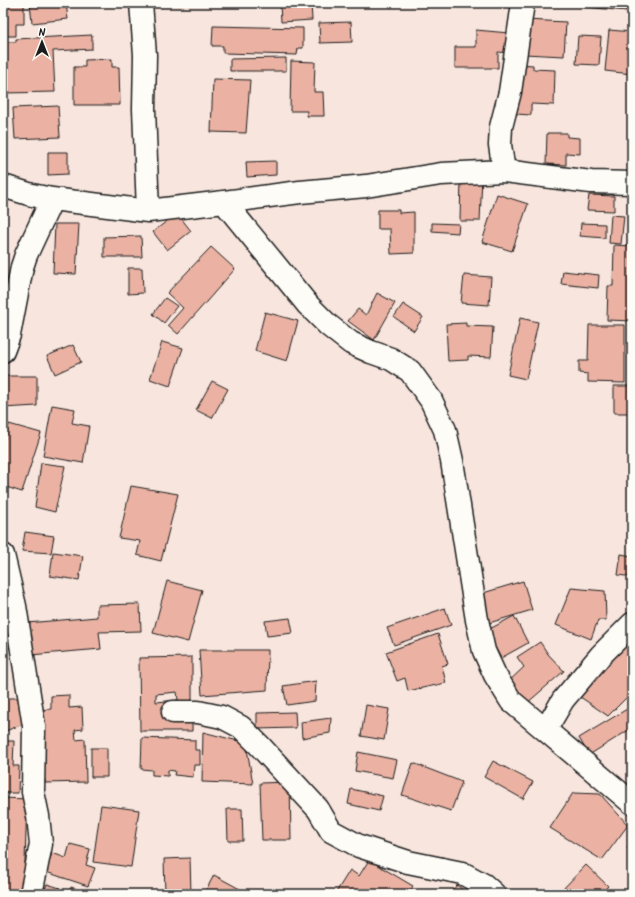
<svg xmlns="http://www.w3.org/2000/svg" width="635" height="897" font-family="Kalam,sans-serif">
	<style>
		.building { fill: #ebb2a3; stroke: #1c1c1c; fill-rule: evenodd }
		.lines { fill: none; stroke-linecap: round; stroke-linejoin: round }
		.street-casing { stroke: #1c1c1c; stroke-width: 25 }
		.street { stroke: #fdfcf7; stroke-width: 22 }
	</style>
	<rect width="100%" height="100%" fill="#f8e6de"/>
	<filter id="ink" filterUnits="userSpaceOnUse"><feTurbulence type="fractalNoise" baseFrequency=".025" numOctaves="2"/><feDisplacementMap in="SourceGraphic" scale="8" xChannelSelector="R" yChannelSelector="G"/><feConvolveMatrix kernelMatrix="1 2 1 2 8 2 1 2 1" color-interpolation-filters="sRGB"/></filter>
	<g filter="url(#ink)">
		<path class="building" d="M3,3H24V24H16V36H3Z
			M30,3H66L68,19L32,23Z
			M280,3H311L312,20L281,22Z
			M585,3H627L626,11L585,7Z
			M526,20L566,22L564,56L524,54Z
			M351,22L352,42L320,43L319,23Z
			M213,26L303,28V48H298L297,55L223,53V46H212Z
			M476,30L509,33V53L498,52V68H455V47H476Z
			M609,30L632,32V74L605,71Z
			M92,35V49L53,51L55,92L5,93L3,42H16V39Z
			M578,36L601,37L599,65L576,64Z
			M286,58V71H230V59Z
			M112,59V67H119L120,105H74V67H85V60Z
			M291,61L315,62L314,92H323L324,116H307V111H290Z
			M518,64L533,65V69L555,70L554,105L531,104V115L516,114Z
			M213,79L250,80L246,133L211,132Z
			M58,106L60,137L15,139L13,108Z
			M547,133H567V137L580,138V154L566,153V165L546,164Z
			M48,152H68V174L48,175Z
			M276,161V175L247,177L246,162Z
			M461,177H482L480,221H460Z
			M497,194L528,204L512,251L482,242Z
			M589,195L614,196V211L587,210Z
			M632,207V234L629,233Z
			M378,210H399V213L414,212V253L391,254L390,229H378Z
			M177,213L191,231L167,250L153,232Z
			M611,215L624,216L621,244L609,243Z
			M432,223L459,224L458,233L432,231Z
			M581,223L605,224V238L580,236Z
			M55,224H79L76,274L53,273Z
			M141,236L142,257H104V237Z
			M614,245L632,246V321L607,320L608,286H613Z
			M211,247L235,269L178,334L168,325L183,308L167,293Z
			M128,268H142L143,293L128,294Z
			M563,271L599,275L598,288L561,284Z
			M464,275L491,277L489,305L461,303Z
			M377,293L395,303L374,340L348,321L358,309L366,315Z
			M165,298L177,306L164,323L153,314Z
			M403,304L423,317L414,331L394,317Z
			M265,312L298,321L287,361L255,351Z
			M520,318L538,322L526,379L508,375Z
			M466,323V326L493,327L491,357L468,356V360L448,361L446,324Z
			M589,325H625V383L588,382V374L579,373V361H588Z
			M162,342L183,348L170,386L150,379Z
			M73,345L81,362L55,374L47,356Z
			M3,376H37V406L3,408Z
			M212,381L228,389L212,418L196,410Z
			M614,386H629V413H614Z
			M52,405L75,409L72,423L89,426L83,463L43,456Z
			M9,424L41,433L22,492L3,486V445Z
			M41,463L65,466L55,512L35,507Z
			M131,486L178,494L161,561L137,555L140,541L119,538Z
			M25,532L54,536L51,553L22,551Z
			M631,535H632V577L618,575L621,554L632,556Z
			M53,552L83,556L79,580L50,576Z
			M167,581L202,590L188,642L153,633Z
			M523,581L532,610L489,623L480,594Z
			M571,588L605,591L606,620H598L591,639L556,625Z
			M140,604L141,631L99,632L101,649L30,655L27,623L97,617V605Z
			M445,608L451,625L394,645L387,628Z
			M514,616L528,643L501,658L486,631Z
			M290,618L293,633L267,636L265,621Z
			M3,619H11V648H3Z
			M632,630V692L608,716L573,692Z
			M438,634L448,664L442,666L446,683L408,691L405,678L397,681L386,652Z
			M540,642L548,654L564,671L526,704L507,683L524,667L517,657Z
			M199,650H268L267,690L202,695Z
			M192,657V731H140L139,658ZM177,692L178,700L156,702V694Z
			M316,681L315,701L287,705L283,686Z
			M69,695V708L82,707L83,729L75,730L76,740L85,739L86,782L45,783V779H38L37,710L51,709V696Z
			M3,698H25L28,722L3,732Z
			M366,705L389,709L384,740L361,736Z
			M632,706V728L589,755L579,738Z
			M295,712L296,728L257,729V713Z
			M331,718L330,733L302,738L301,722Z
			M203,732L246,743L253,784L202,782Z
			M142,738L195,740V750H200V765H194L193,777L174,775L175,771L168,770V776L152,775V770L141,769Z
			M3,741H14L13,766H19L18,793H3Z
			M91,748H107V777H91Z
			M358,752L397,760L393,778L355,771Z
			M493,761L533,782L523,799L484,777Z
			M413,763L462,782L451,811L402,795Z
			M290,782L291,840H262L260,783Z
			M351,789L383,796L379,811L348,804Z
			M573,793L600,794L628,825L602,860L550,828Z
			M3,798L27,799L24,894H3Z
			M101,805L139,810L131,867L93,862Z
			M227,809H242L243,841H228Z
			M632,843V854L627,848Z
			M70,844L90,849L86,865L95,868L88,886L46,872L52,853L66,858Z
			M190,858L191,894H165L164,859Z
			M369,860L413,886L408,894H335L350,870L359,876Z
			M586,865L608,886L601,894H562L560,892Z
			M214,875L249,894H204Z
			M47,884L60,888L58,894H43Z
			M457,885L468,894H449Z
			M71,887L90,894H69Z"/>
		<g class="lines">
			<g class="street-casing">
				<path id="street" d="M141,3L145,55L144,109L148,211
					M504,171L500,145L501,127L510,92L523,3
					M3,186L32,195L52,199L148,211L224,202L300,192L366,186L441,174L504,171L591,182L632,183
					M224,202L308,305L328,325L351,343L371,352L391,359L410,371L431,400L445,430L452,461L477,620L484,651L495,675L511,701L632,803
					M3,351L9,335L22,267L26,255L52,199
					M3,555L15,606L34,726L33,792L38,816L41,844L31,894
					M173,712H198L222,717L241,727L259,745L318,809L331,831L359,846L408,862L462,873L484,885L494,894
					M546,729L563,700L601,655L632,624"/>
			</g>
			<use href="#street" class="street"/>
		</g>
	</g>
	<rect width="635" height="897" fill="none" stroke="#fdfcf7" stroke-width="16"/>
	<rect x="8" y="8" width="619" height="881" fill="none" stroke="#1c1c1c" stroke-width="1.5" filter="url(#ink)"/>
	<g transform="translate(42 42)" stroke="#fdfcf7" stroke-width="3" paint-order="stroke">
	<path d="M0-3L7 15L0 10L-7 15Z" fill="#1c1c1c"/>
	<text y="-6" font-size="11" font-weight="bold" text-anchor="middle" fill="#1c1c1c">N</text>
	</g>
</svg>
